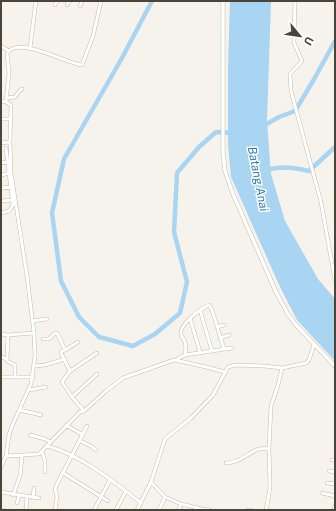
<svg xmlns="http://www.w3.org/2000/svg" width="336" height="511" font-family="'Public Sans',sans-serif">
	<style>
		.water { fill: #a9d4f2 }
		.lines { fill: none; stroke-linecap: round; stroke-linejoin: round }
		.river { stroke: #a9d4f2; stroke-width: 4.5 }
		.minor-casing { stroke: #c2bbae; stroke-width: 4 }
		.tertiary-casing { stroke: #c2bbae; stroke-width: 4.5 }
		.minor { stroke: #fff; stroke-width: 3 }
		.tertiary { stroke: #fff; stroke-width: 3.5 }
		.labels { text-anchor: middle; stroke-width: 3; stroke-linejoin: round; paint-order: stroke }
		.water-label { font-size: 12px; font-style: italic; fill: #2e7ab2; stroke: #fff }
	</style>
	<rect width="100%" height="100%" fill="#f6f3ec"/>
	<path class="water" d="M230,1H271L267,121L271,174L285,221L318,279L335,299V361L297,320L280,287L231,177L228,146V66Z"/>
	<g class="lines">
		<path class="river" d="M152,1L122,58L64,159L52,213L61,281L79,317L99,337L133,346L155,334L180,313L187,282L174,232L177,173L199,147L216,132L234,133
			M263,126L279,117L295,111L313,81L335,41
			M264,171C279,165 294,167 309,171L335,147"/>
		<g class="minor-casing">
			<path id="minor" d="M295,1L294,43L302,61L290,74L291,91L321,202L335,280
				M55,5L57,1
				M67,5L69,1
				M80,6L82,1
				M1,46L9,51
				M30,48L36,1
				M6,98L15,97L20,90L22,89
				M1,101L6,102L9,73L7,54C15,34 68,64 82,65L93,36L101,1
				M1,119H10
				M1,143L10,142
				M1,163L8,162
				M1,175L10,173
				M1,188L12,187
				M1,201L13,200
				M1,213L9,211L13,205L6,148
				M200,310L212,351
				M190,318L200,352
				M32,321L47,319
				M217,327L224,325
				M1,334L8,335L34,333
				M8,335L7,361L15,365V377H33
				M220,338L229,335
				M43,339H49L55,333H57L65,350L62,351L61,353L70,371L62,382L72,397L84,411
				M65,350L78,342
				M185,355C186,351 186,346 185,342C184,339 181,337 181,334C179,325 201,308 209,305L212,310L224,349
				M1,357L7,359
				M175,360L185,355L232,348
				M34,366L45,365L65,359
				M70,371L97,353
				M1,377H15
				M29,390L46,387
				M72,397L97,374
				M19,410L41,415
				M66,425L83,435
				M30,435L45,439L50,442
				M80,441L91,446L96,450
				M47,446C79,454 115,482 141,503
				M269,449L271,406L278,385L282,368
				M42,452L45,461V472
				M6,456L39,454L80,412L84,411L106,391L123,378L171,361L175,360L206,367L225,372
				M332,460H335
				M226,463C245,463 252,445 269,449L270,488L266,510
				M1,467L6,456L9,435L12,426L31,384L35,356L34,333L27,276L11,173L10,142L11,105L6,102
				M329,471L335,472
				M63,473L108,501
				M151,482L165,497
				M327,483L335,484
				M1,492L39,498
				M322,493L335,496
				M13,495L20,476L22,456
				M33,498L34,488
				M17,503L19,496
				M202,509L210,510
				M1,510H4
				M26,510L27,497
				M55,510L57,496L55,490L56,486L87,426
				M94,510L110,480
				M116,510L126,491
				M137,510L151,482L165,439L191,418L213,395L228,367L235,365L264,366L282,368L306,363L309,360L314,345
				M159,510L165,497L181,504L202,509
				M179,510L181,504
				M248,510H251
				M334,510L335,506"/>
		</g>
		<g class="tertiary-casing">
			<path id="tertiary" d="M223,1V153L225,171L233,194L276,292L288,314L296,325L335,366"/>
		</g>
		<use href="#minor" class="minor"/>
		<use href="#tertiary" class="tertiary"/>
	</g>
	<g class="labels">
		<g class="water-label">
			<text transform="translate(258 179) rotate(79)" y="4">Batang Anai</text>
		</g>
	</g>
	<rect width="336" height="511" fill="none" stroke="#4b4439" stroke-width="4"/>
	<g transform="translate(300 36) rotate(119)" stroke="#ffffff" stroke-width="3" paint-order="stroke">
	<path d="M0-3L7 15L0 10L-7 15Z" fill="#4b4439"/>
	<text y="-6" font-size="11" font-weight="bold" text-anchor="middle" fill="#4b4439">U</text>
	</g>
</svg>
